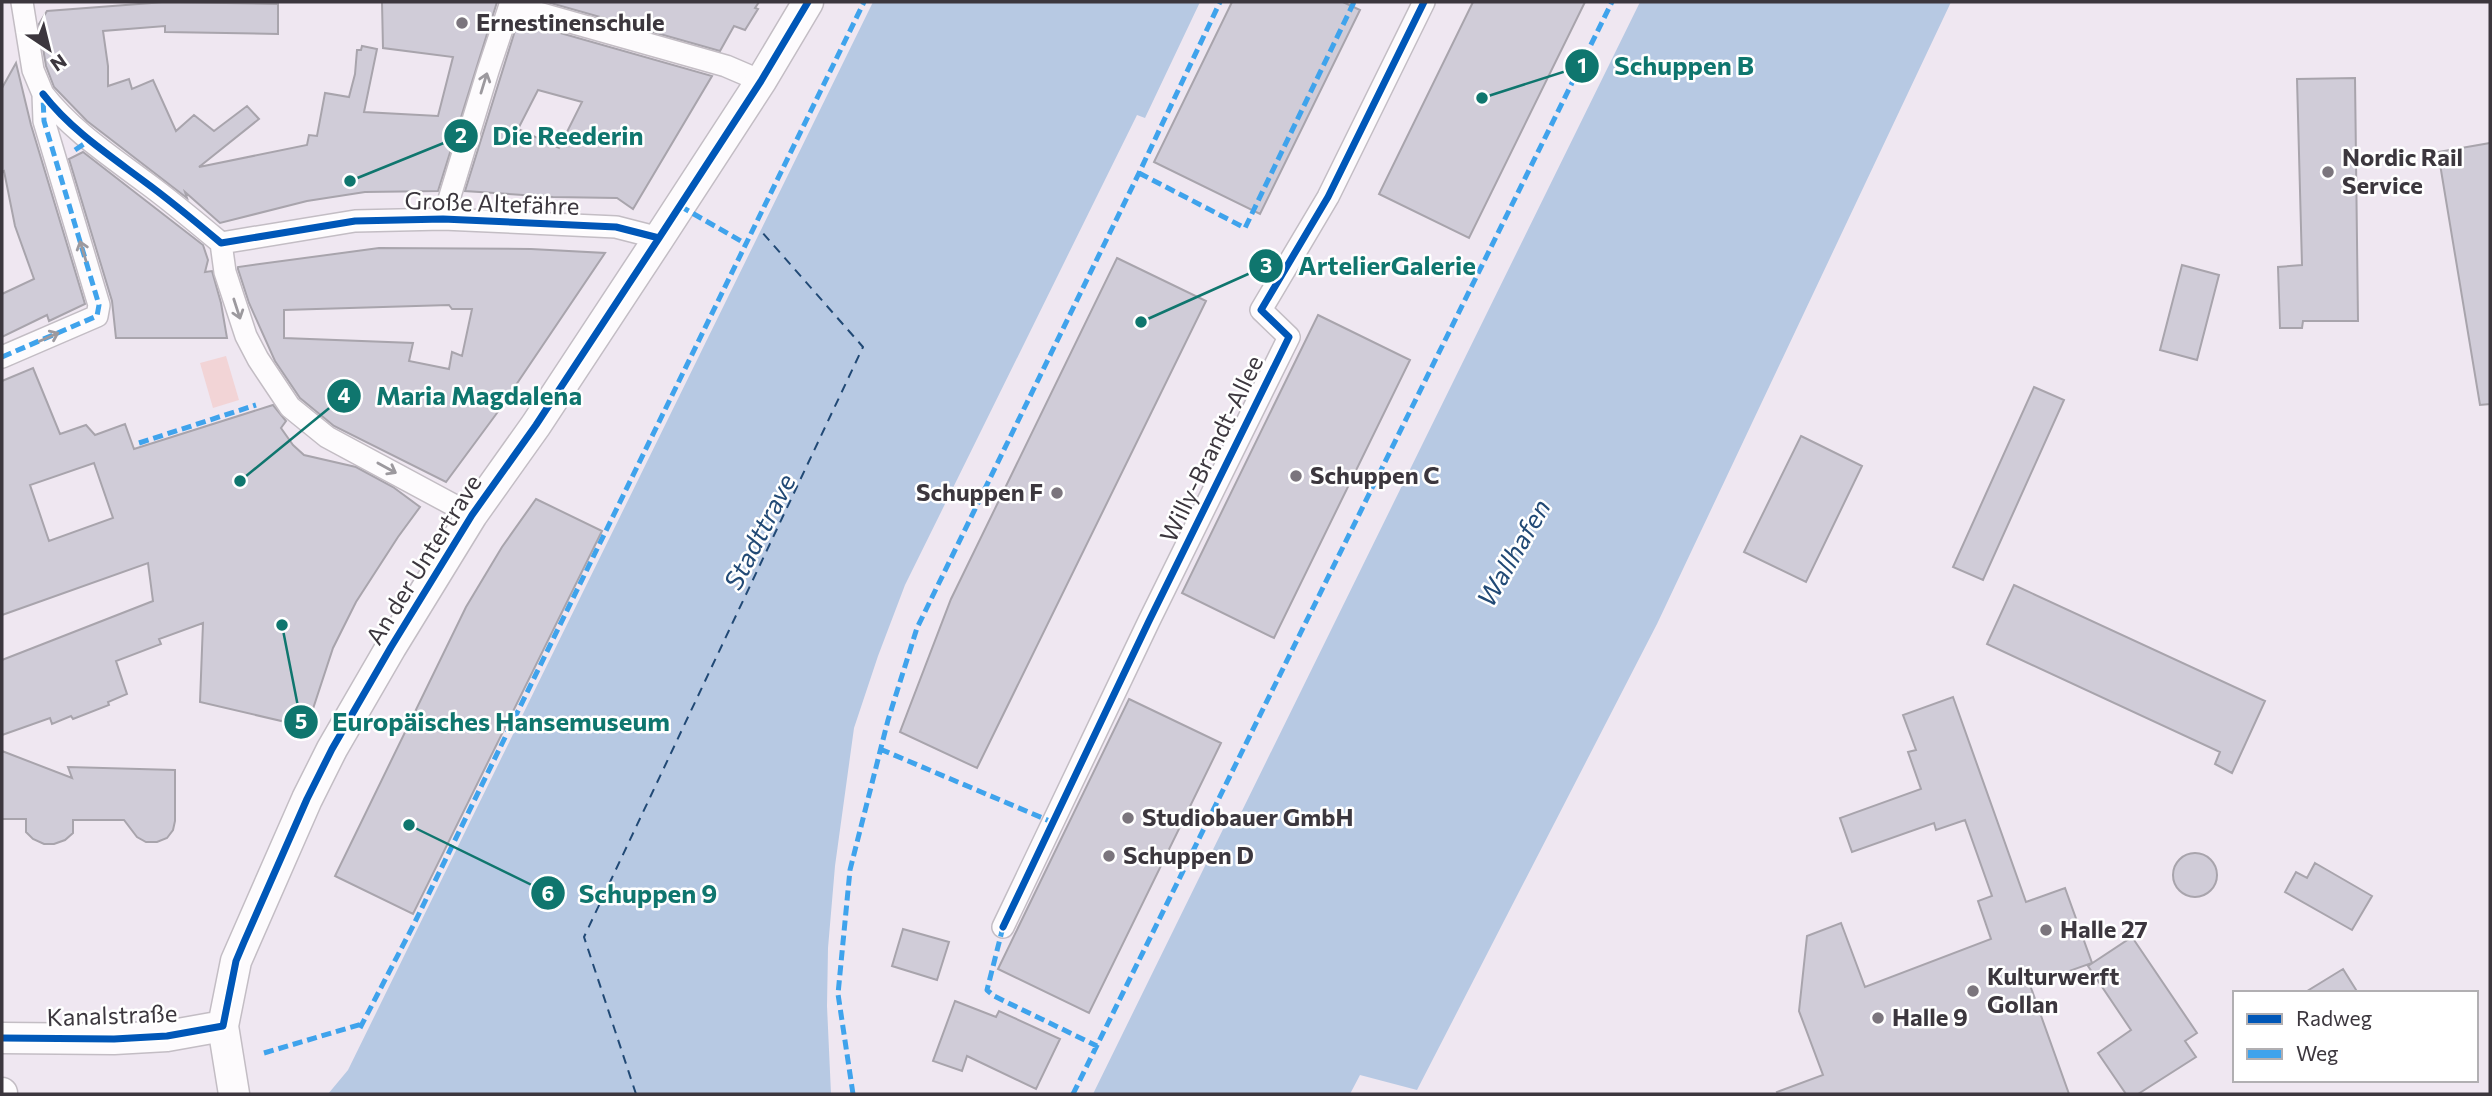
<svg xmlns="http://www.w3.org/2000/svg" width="2492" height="1096" font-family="Commissioner,sans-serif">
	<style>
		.green { fill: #f2d4d6 }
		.water { fill: #b7c9e3 }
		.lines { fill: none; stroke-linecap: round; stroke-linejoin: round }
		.ferry { stroke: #214975; stroke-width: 2; stroke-dasharray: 9 7; stroke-linecap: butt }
		.building { fill: #d0ccd8; stroke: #a8a4ac; stroke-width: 2; fill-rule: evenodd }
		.street-casing { stroke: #c3bdc4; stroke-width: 24 }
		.secondary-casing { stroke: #c3bdc4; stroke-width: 33 }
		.street { stroke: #fdfbfd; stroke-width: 21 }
		.secondary { stroke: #fdfbfd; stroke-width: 30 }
		.quiet { stroke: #3fa3ec; stroke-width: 5; stroke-dasharray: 10 5; stroke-linecap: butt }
		.cycleway-casing { stroke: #fff; stroke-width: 11 }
		.cycleway { stroke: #0057b8; stroke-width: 7 }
		.oneway { stroke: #9c999e }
		.poi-dot { fill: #7b757d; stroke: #fff; stroke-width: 2.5 }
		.labels { text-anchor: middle; stroke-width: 5; stroke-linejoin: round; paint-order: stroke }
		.poi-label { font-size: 24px; font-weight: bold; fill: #3c373e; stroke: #fff; text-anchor: start }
		.street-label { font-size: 24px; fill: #3c373e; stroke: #fff }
		.water-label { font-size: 26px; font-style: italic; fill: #214975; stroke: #fff }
		.leader { fill: none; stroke: #0f766e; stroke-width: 2.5 }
		.callout-dot { fill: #0f766e; stroke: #fff; stroke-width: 2.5 }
		.mark-label { font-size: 21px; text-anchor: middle; font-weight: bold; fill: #fff }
		.callout-label { font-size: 26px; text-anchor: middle; font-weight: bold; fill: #0f766e; stroke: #fff; stroke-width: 5; stroke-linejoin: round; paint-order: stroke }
	</style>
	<rect width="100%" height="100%" fill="#efe7f1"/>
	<path class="green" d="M226,356L239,400L213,408L200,363Z"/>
	<path class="water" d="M873,2H1200L1145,118L1137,115L905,585L878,656L854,728L835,866L828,948L827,1006L831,1094H328L348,1070Z
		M1640,2H1951L1657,624L1417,1090L1360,1075L1350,1094H1093L1229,817L1237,821Z"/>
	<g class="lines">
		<path class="ferry" d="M636,1094L584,937L863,347L761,231"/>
	</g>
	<path class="building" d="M165,2L278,4V34L165,32V26L103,31L108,66V86L129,79L132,89L153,80L176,131L194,115L214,131L247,106L259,119L199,167L307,145L309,135L317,136L325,93L349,97L355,74L357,50H361L362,46L377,49L364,112L438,116L453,57L383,48L382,2H497L438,191L365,192L307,201L220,223L185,192L187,198L87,121L54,87L46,66L39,24L47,11Z
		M547,2H759L755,8L758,9L745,30L734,26L720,51Z
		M1232,2H1343L1360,10L1260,214L1154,162Z
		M1473,2H1585L1469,238L1379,194Z
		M518,21L712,76L633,209L617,198L553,197L465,191ZM538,90L582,102L559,148L518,129Z
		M16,63L31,125L85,304L49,321L47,315L2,337V294L34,279L15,226L4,171L2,172V88Z
		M2355,78L2358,321H2303L2302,328H2280L2278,267L2302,265L2297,79Z
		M2490,143V404L2480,405L2438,152Z
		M83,152L203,245L208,260L205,272L212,271L221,303L227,338H116L112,301L69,159Z
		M379,248L531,249L605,253L497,413L446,482L334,426L300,398L275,361L249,303L238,269V267ZM449,305L452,309H472L462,356L452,352L449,369L409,361L413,343L284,338V310Z
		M1117,258L1206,301L977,768L900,732L951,599Z
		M2182,265L2219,275L2197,360L2160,350Z
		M1318,315L1410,360L1274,638L1182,593Z
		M33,368L60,434L86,425L95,435L125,424L134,449L273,405L286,421L281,428L293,445L304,455L356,467L393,487L420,507L398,537L356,602L333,648L307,727L200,702L203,623L159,639L161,644L116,661L127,694L108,702L109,705L73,719L71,716L52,724L50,718L2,735V660L153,601L148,563L2,615V381ZM94,463L113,518L49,541L30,485Z
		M2034,387L2064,400L1983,580L1953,567Z
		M1801,436L1862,466L1806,582L1744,552Z
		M536,499L602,531L413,914L335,876L466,607L502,547Z
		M2014,585L2265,701L2232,773L2215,764L2220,752L1987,644Z
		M1953,697L2026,902L2065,888L2092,963L2030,985L2069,1094H1778L1777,1092L1823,1075L1799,1011L1807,936L1841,923L1865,987L1991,939L1978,901L1992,896L1965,820L1936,830L1934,823L1852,852L1840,818L1921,789L1908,752L1916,750L1903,715Z
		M1129,699L1221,743L1089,1013L998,969Z
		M2,751L72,778L68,767L175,770V821L173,830L167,838L157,842H146L137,837L124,820H73V833L65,840L54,844H44L33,839L26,832V819H2Z
		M2173 875a22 22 0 1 1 44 0a22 22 0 1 1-44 0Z
		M2315,863L2372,896L2352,930L2285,892L2296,872L2307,878Z
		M903,929L949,942L937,980L892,966Z
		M2132,937L2197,1033L2185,1041L2196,1057L2138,1094H2126L2098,1053L2131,1030L2088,966Z
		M2343,969L2358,993H2304Z
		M955,1001L996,1017L999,1011L1060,1039L1036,1089L967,1056L962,1071L933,1061Z"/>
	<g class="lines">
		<g class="street-casing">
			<path id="street" d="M510,5L726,66L761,81
				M43,94C71,130 109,155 145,182C171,201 196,222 221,243L355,221L443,219L616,227L659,238
				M443,219L488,71L511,2
				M221,243L225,272L246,336L258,359L290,407L327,437L472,515
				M2,357L97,316L99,305L44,121L43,94L33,70L22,2
				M1003,927L1149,621L1289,337L1261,310L1328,197L1424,2"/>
		</g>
		<g class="secondary-casing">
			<path id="secondary" d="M2,1038L114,1039L167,1036L223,1026
				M2,1093V1094
				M234,1094L223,1026L236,961L307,799L332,749L391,647L472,515L536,425L659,238L761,81L808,2"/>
		</g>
		<use href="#street" class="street"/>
		<use href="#secondary" class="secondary"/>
		<path class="quiet" d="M75,150L90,140
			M1139,173L1245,228L1354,2
			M680,206L746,244
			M2,357L97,316L99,305L44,121L43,96
			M139,443L256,405
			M880,749L1052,822
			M1003,927L987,990L994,996L1097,1046
			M360,1028L414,924L864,2
			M264,1053L362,1024
			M853,1094L838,994L850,870L888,720L917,628L1139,173L1220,2
			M1073,1094L1612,2"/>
		<g class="cycleway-casing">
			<path id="cycleway" d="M43,94C71,130 109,155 145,182C171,201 196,222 221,243L355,221L443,219L616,227L659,238
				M1003,927L1149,621L1289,337L1261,310L1328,197L1424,2
				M2,1038L114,1039L167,1036L223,1026L236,961L244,942L307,799L332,749L391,647L472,515L536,425L659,238L761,81L808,2"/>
		</g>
		<use href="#cycleway" class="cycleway"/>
	</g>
	<defs><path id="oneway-shaft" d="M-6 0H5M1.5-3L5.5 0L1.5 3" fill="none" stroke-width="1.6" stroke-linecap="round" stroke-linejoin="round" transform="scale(1.75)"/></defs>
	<g class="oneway">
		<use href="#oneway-shaft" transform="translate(484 83) rotate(-73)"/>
		<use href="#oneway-shaft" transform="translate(83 251) rotate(-107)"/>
		<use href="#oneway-shaft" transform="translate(237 309) rotate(72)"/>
		<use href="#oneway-shaft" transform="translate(49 337) rotate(-24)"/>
		<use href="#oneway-shaft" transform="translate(387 468) rotate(29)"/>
	</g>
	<g class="poi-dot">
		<circle cx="462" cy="23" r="7"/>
		<circle cx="2328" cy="172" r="7"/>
		<circle cx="1296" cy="476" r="7"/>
		<circle cx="1057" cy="493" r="7"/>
		<circle cx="1128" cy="818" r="7"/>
		<circle cx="1109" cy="856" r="7"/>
		<circle cx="2046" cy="930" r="7"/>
		<circle cx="1973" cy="991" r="7"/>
		<circle cx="1878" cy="1018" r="7"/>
	</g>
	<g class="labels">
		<g class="poi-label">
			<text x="476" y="31">Ernestinenschule</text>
			<text x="2342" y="166">Nordic Rail<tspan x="2342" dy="28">Service</tspan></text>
			<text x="1310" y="484">Schuppen C</text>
			<text x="1043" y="501" text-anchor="end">Schuppen F</text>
			<text x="1142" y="826">Studiobauer GmbH</text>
			<text x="1123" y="864">Schuppen D</text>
			<text x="2060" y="938">Halle 27</text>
			<text x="1987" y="985">Kulturwerft<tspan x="1987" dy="28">Gollan</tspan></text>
			<text x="1892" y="1026">Halle 9</text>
		</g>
		<g class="street-label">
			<text transform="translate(492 204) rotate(2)" y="8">Große Altefähre</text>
			<text transform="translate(1212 449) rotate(-64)" y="8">Willy-Brandt-Allee</text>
			<text transform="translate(424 560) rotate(-58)" y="8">An der Untertrave</text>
			<text transform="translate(112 1016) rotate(-2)" y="8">Kanalstraße</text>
		</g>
		<g class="water-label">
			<text transform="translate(760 532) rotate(-63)" y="9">Stadttrave</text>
			<text transform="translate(1514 553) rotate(-60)" y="9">Wallhafen</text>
		</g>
	</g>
	<path class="leader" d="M1482 98L1582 66M350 181L461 136M1141 322L1266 266M240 481L344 396M282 625L301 722M409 825L548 893"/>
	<g class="callout-dot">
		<circle cx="1482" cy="98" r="7"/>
		<circle cx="350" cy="181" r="7"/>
		<circle cx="1141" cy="322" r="7"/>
		<circle cx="240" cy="481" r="7"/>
		<circle cx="282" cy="625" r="7"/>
		<circle cx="409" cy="825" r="7"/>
		<circle cx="1582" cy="66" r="18"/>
		<circle cx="461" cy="136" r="18"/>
		<circle cx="1266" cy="266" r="18"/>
		<circle cx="344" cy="396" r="18"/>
		<circle cx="301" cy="722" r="18"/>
		<circle cx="548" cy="893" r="18"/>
	</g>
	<g class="mark-label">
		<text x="1582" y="73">1</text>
		<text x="461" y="143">2</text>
		<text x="1266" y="273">3</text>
		<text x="344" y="403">4</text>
		<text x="301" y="729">5</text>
		<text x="548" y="901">6</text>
	</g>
	<g class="callout-label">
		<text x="1684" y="75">Schuppen B</text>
		<text x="568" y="145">Die Reederin</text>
		<text x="1387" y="275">ArtelierGalerie</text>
		<text x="479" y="405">Maria Magdalena</text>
		<text x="501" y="731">Europäisches Hansemuseum</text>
		<text x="648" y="903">Schuppen 9</text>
	</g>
	<rect width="2492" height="1096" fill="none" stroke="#3c373e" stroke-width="7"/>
	<rect x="2233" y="991" width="245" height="91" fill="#ffffff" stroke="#b1afb2" stroke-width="2"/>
	<rect x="2247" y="1014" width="35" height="10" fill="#0057b8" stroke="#b1afb2" stroke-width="2"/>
	<text x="2296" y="1026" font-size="21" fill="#3c373e">Radweg</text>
	<rect x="2247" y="1049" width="35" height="10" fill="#3fa3ec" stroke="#b1afb2" stroke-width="2"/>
	<text x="2296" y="1061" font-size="21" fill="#3c373e">Weg</text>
	<g transform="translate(49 49) rotate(145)" stroke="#ffffff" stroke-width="5" paint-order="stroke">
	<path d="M0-5L12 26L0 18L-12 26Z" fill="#3c373e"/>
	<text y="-10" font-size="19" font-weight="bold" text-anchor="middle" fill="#3c373e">N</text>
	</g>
</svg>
